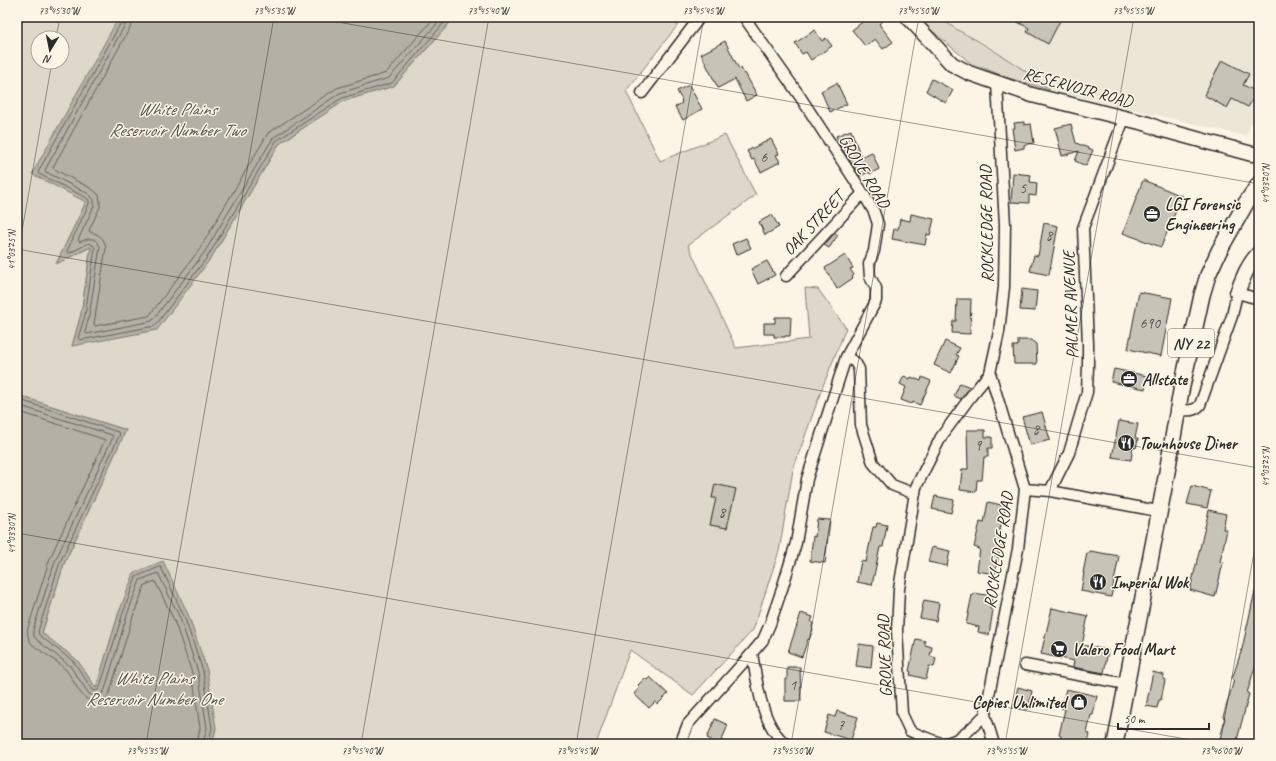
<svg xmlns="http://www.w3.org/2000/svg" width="1276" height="761" font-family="Caveat,sans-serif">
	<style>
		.built { fill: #ece6d7 }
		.green { fill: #ded8ca; stroke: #84827a; fill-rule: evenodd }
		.water { fill: #b4b0a5; stroke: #7d7b74 }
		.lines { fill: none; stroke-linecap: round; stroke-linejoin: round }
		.shore { stroke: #62605c; stroke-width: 1 }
		.building { fill: #c8c3b7; stroke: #2b2b2b }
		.street-casing { stroke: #2b2b2b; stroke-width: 13 }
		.secondary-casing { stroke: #2b2b2b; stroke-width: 17 }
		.primary-casing { stroke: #2b2b2b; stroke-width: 18 }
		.street { stroke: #fcf5e5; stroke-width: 10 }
		.secondary { stroke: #fcf5e5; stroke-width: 14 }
		.primary { stroke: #fcf5e5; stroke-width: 15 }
		.ticks { fill: none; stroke: #2b2b2b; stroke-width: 1; stroke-opacity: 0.45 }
		.labels { text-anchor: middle; stroke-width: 3; stroke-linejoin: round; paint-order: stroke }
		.number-label { font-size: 15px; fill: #52514e }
		.shield { fill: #fcf5e5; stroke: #6a6863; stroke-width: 1 }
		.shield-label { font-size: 16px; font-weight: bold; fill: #2b2b2b }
		.street-label { font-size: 17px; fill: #2b2b2b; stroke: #fcf5e5 }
		.poi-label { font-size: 17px; font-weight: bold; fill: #2b2b2b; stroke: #fcf5e5; text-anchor: start }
		.water-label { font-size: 18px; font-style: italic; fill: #545350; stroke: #fcf5e5 }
		.neatline { fill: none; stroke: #2b2b2b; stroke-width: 1.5 }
		.ticks-label { font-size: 10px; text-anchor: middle; fill: #2b2b2b }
	</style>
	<rect width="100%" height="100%" fill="#fcf5e5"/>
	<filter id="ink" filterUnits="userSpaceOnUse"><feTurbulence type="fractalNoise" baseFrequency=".025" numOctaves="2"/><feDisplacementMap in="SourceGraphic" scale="8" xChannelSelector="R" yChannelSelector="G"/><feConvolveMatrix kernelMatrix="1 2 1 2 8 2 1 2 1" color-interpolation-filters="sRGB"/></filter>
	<g filter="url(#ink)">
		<path class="built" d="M941,17H1259V105L1246,136L1050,90L1036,79L983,43L948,25Z"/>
		<path class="green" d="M17,17H119L116,22L86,202L56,264L91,247L81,314L72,346L211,258L279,144L344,101L394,86L455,17H684L626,91L660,161L725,135L756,195L688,245L736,348L809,339L805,288L818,289L846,328L821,391L793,470L779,551L753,630L693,695L630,650L596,744H212L216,728L119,612L96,688L77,660L42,633L64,564L126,430L17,395ZM38,38H62V62H38Z
			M916,17H941C953,30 969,35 983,44C1006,58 1030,73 1050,90L1008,78L969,62Z"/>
		<path class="water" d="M119,17H455L394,86L344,101L279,144L211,258L157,330L72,346L81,314L91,247L56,264L86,202L32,174Z
			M17,395L126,430L64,564L42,633L77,660L96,688L119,612L134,573L163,561L188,614L207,670L216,728L212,744H17Z"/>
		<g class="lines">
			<path class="shore" d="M122,17V21L38,172L39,174L87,198L89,201V204L67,251L68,253H70L89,243L93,245L95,248L85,315L78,338L80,340L155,326L208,256L276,141L342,98L392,83L449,17
				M127,17L126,23L45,170L46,172L89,194L94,200V206L78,240L80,242C88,238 96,236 100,247L89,316L85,332L87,334L152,321L204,253L273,138L340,93L389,78L443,17
				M133,17L131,26L53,167L54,169L92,189L99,195L100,201V207L89,230L90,232C99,234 104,238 106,247L94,324L95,326L149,316L199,250L268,133L337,88L386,73L435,17
				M17,399L118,432L120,434L60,562L38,631L39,635L74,662L92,689L95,691L98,690L100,687L123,613L136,577L159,567H161L184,616L203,671L212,728L208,744
				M17,405L112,435L113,437L55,561L33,630L34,636L37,640L70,666L89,694L94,696L99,695L103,693L105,689L127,615L140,580L158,573L180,618L198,672L207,728L203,744
				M17,411L103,439L105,440L50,558L28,628C27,635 28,640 33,645C43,653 56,660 65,669C75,679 81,706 99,701C105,700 108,696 110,691L133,616L145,585L155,581L174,620L192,673L200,728L197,744"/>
		</g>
		<path class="building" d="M869,17H888L879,24L893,42L883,49L875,39L865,46L852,30Z
			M1008,17H1062L1048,44L1027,32L1029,28Z
			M815,30L822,41L826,38L832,46L811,60L806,52L802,54L795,43Z
			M725,41L739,69L741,68L744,74L745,73L757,95L746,101L735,79L718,88L701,54Z
			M1222,60L1249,74L1243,85L1257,92L1248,107L1232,99L1227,108L1204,95Z
			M932,79L953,90L946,103L926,91Z
			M837,83L847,104L830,112L821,91Z
			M689,85L702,109L683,120L675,107L682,103L681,101L682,100L677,91Z
			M1024,122V125L1031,124L1034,143L1024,145V148L1015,150L1012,128H1015L1014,123Z
			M1071,124L1076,143L1093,150L1086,166L1075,161L1079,151L1062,156L1055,128Z
			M851,130L861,157L872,152L879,169L870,174L869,172L860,176L840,146L836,136Z
			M771,139L779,154L776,155L780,162L761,172L754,159L752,160L747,151Z
			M1013,173L1031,175L1030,182L1037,183L1036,196L1029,195V203L1011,202Z
			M1143,180L1182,196L1161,247L1123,233Z
			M911,214L934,219L930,235L927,234L925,245L892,239L894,229H898L900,219L910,221Z
			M772,215L779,227L765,235L759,222Z
			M1044,223L1058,226L1049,275L1030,271L1034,255L1038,256Z
			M835,233L838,235L829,248L824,245Z
			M746,238L751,248L736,255L732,244Z
			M845,255L853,268L850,269L854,275L852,277L853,278L837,289L825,268Z
			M767,261L775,275L758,284L751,269Z
			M1022,289L1037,291L1035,311L1020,310Z
			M1139,292L1172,298L1161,356L1128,349Z
			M957,299H971L970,334L952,333L953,321H956Z
			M775,317H791L790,336H785V337H774V334H764V323H775Z
			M1018,340H1031L1035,343L1036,344L1037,364H1014L1013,346H1018Z
			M945,341L960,348L956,355L959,356L951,373L934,365Z
			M1114,369L1147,376L1145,389L1111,382Z
			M904,376L910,379L911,377L921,381L922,377L931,381L920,405L913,402L912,404L901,400L906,387L900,384Z
			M960,383L970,387L961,399L954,396Z
			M1042,412L1050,440L1030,445L1022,417Z
			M1119,421L1138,424L1135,438L1138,439L1136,448L1133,447L1131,460L1112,457Z
			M967,430H985V437H992V448H988V457H984L982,480H977L976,492L960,490L962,469H968Z
			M715,484L736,489L727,528L710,525L716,498H712Z
			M1192,486L1211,491L1207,508L1187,504Z
			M935,496L954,500L951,513L932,509Z
			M988,502L1006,506L998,537L1004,538L1001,553H999L995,574L977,571L980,549L974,547L980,522L984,523Z
			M1209,510L1226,514L1223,529L1227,530L1220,562L1223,563L1215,597L1190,590Z
			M817,519L830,520L825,563L810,561L813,536L815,537Z
			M877,523L887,525L883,547H880L872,585L857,582L861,561L866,562L873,527H876Z
			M932,547L950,551L947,566L928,562Z
			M1090,551L1119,556L1111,597L1081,591L1084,573H1083L1087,553H1090Z
			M1255,591H1259V654L1247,693L1249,694L1236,744H1219L1225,718L1223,717L1234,680L1232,679L1242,649Z
			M974,593L992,596L990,609L993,610L989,635L978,632L979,627L966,624L972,595H974Z
			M924,600L939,603L936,621L920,618Z
			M1052,608L1088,616L1082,645L1108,650L1104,673L1073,667L1074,661L1041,654Z
			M801,613L813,617L811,622L813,623L812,628L813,629L809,640L808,639L802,657L788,652Z
			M916,639L925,641V645L932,647L930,656L936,658L934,667L929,666L926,679L910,675L911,672L909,671Z
			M859,644L873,646L871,668L856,666Z
			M787,667H800L801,701H785V680H787Z
			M1153,672L1164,675L1163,679L1165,680L1161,700H1159L1157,708L1146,706Z
			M650,677L668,694L658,704L655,702L649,708L634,694L640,687L638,685L645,678L647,680Z
			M1018,687L1032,691L1028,710L1013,707Z
			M1066,689L1097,696L1093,715H1091L1087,733L1090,734L1088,744H1069L1060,742L1061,736L1059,735L1065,709L1061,708Z
			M837,711L858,717L851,740L824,732L829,715L835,717Z
			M715,719L728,725L720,744L707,738Z"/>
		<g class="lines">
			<g class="street-casing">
				<path id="street" d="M642,93L700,17
					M786,276L863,193
					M846,357L855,362L859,369L861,425L873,463L892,485L915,494
					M1178,410C1187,410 1194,412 1200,405L1232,316L1237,293L1259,299
					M1025,489L1050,491L1158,511
					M1050,491L1069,453L1087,392L1088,366V344L1083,228L1124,119
					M752,653C757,682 761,725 786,744
					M1025,665L1126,684
					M985,715C973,726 961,742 943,743C937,743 917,734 910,731L902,714L897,631L899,589L916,487L941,437L971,396L990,373
					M680,744L688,724L752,653L763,640L770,624L782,589L796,543L807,479L846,357L876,301V288L870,277L869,264L874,251L878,224L874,212L863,193L799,95L744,17
					M994,744L985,715L1018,549L1025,489L990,373L999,332L1004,287L1005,225L997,83"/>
			</g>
			<g class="secondary-casing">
				<path id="secondary" d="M908,17L952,64L969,73L1032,95L1148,124L1160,129L1252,154H1259
					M1237,293C1243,278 1248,264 1259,253"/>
			</g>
			<g class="primary-casing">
				<path id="primary" d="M1115,744L1167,472L1181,391L1202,295L1208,275L1219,251L1246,203L1259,184"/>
			</g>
			<use href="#street" class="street"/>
			<use href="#secondary" class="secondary"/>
			<use href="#primary" class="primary"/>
		</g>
	</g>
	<path class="ticks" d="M309,17L1259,184M56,38L60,17M17,249L1259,468M17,259L52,62M17,533L1214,744M146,744L274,17M361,744L489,17M576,744L704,17M791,744L919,17M1005,744L1134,17M1220,744L1259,524"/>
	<defs>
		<g id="office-disc" transform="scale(0.9)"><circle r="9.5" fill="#2b2b2b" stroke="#fcf5e5"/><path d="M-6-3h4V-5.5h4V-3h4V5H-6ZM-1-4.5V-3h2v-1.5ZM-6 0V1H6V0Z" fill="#fff"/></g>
		<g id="restaurant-disc" transform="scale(0.9)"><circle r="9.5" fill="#2b2b2b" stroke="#fcf5e5"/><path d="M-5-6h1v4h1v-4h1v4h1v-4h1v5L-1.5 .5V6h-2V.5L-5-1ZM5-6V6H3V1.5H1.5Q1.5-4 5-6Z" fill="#fff"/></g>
		<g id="supermarket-disc" transform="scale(0.9)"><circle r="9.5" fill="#2b2b2b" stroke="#fcf5e5"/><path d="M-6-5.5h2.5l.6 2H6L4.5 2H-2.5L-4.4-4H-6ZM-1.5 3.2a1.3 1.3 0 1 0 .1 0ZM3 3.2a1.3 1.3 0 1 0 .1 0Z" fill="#fff"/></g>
		<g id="shop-disc" transform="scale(0.9)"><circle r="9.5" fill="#2b2b2b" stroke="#fcf5e5"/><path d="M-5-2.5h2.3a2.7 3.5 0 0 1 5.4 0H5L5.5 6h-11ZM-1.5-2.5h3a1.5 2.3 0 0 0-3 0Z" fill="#fff"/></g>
	</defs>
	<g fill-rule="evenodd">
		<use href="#office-disc" x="1152" y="214"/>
		<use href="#office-disc" x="1129" y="379"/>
		<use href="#restaurant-disc" x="1126" y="443"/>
		<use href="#restaurant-disc" x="1098" y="582"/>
		<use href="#supermarket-disc" x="1059" y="649"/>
		<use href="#shop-disc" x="1079" y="702"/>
	</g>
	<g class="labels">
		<g class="number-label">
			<text x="764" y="162">6</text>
			<text x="1023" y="193">5</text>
			<text x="1049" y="240">8</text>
			<text x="1150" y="328">690</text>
			<text x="1036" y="434">8</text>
			<text x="978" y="450">9</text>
			<text x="722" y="517">8</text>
			<text x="793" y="690">1</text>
			<text x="841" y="730">7</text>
		</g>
		<rect class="shield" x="1168" y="329" width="46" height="28" rx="3"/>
		<g class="shield-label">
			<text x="1191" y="349">NY 22</text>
		</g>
		<g class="street-label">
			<text transform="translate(1078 87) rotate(15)" y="6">RESERVOIR ROAD</text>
			<text transform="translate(865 171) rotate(59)" y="6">GROVE ROAD</text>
			<text transform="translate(813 223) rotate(-47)" y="6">OAK STREET</text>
			<text transform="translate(986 224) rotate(-91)" y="6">ROCKLEDGE ROAD</text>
			<text transform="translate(1070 305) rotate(-92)" y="6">PALMER AVENUE</text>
			<text transform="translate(998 550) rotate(-81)" y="6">ROCKLEDGE ROAD</text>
			<text transform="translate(884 656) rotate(-92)" y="6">GROVE ROAD</text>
		</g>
		<g class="poi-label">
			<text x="1165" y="210">LGI Forensic<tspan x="1165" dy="20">Engineering</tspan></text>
			<text x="1142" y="385">Allstate</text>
			<text x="1139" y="449">Townhouse Diner</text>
			<text x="1111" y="588">Imperial Wok</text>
			<text x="1072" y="655">Valero Food Mart</text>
			<text x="1066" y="708" text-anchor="end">Copies Unlimited</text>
		</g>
		<g class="water-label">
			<text x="177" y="115">White Plains<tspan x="177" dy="21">Reservoir Number Two</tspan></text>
			<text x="154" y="684">White Plains<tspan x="154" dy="21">Reservoir Number One</tspan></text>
		</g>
	</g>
	<rect width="1276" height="761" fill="none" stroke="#fcf5e5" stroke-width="44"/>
	<g transform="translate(50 50) rotate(190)"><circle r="19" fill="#fcf5e5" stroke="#a8a49b"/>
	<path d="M0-3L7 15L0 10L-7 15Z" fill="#2b2b2b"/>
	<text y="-6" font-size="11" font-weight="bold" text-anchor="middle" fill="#2b2b2b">N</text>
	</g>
	<path d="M1118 723v6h91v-6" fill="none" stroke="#2b2b2b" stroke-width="2"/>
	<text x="1124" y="723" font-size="12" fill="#2b2b2b" stroke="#fcf5e5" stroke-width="3" paint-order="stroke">50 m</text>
	<rect x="22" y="22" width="1232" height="717" class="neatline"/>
	<g class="ticks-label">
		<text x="59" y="14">73°45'30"W</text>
		<text x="274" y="14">73°45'35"W</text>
		<text x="488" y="14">73°45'40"W</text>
		<text x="703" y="14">73°45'45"W</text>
		<text x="918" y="14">73°45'50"W</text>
		<text x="1133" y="14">73°45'55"W</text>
		<text transform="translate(1265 184) rotate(-90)" y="4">41°03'20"N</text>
		<text transform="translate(11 250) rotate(-90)" y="4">41°03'25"N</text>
		<text transform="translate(1265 467) rotate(-90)" y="4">41°03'25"N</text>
		<text transform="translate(11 534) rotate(-90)" y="4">41°03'30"N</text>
		<text x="147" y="754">73°45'35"W</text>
		<text x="362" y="754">73°45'40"W</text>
		<text x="577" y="754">73°45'45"W</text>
		<text x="792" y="754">73°45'50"W</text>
		<text x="1006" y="754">73°45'55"W</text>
		<text x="1221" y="754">73°46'00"W</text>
	</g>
</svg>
